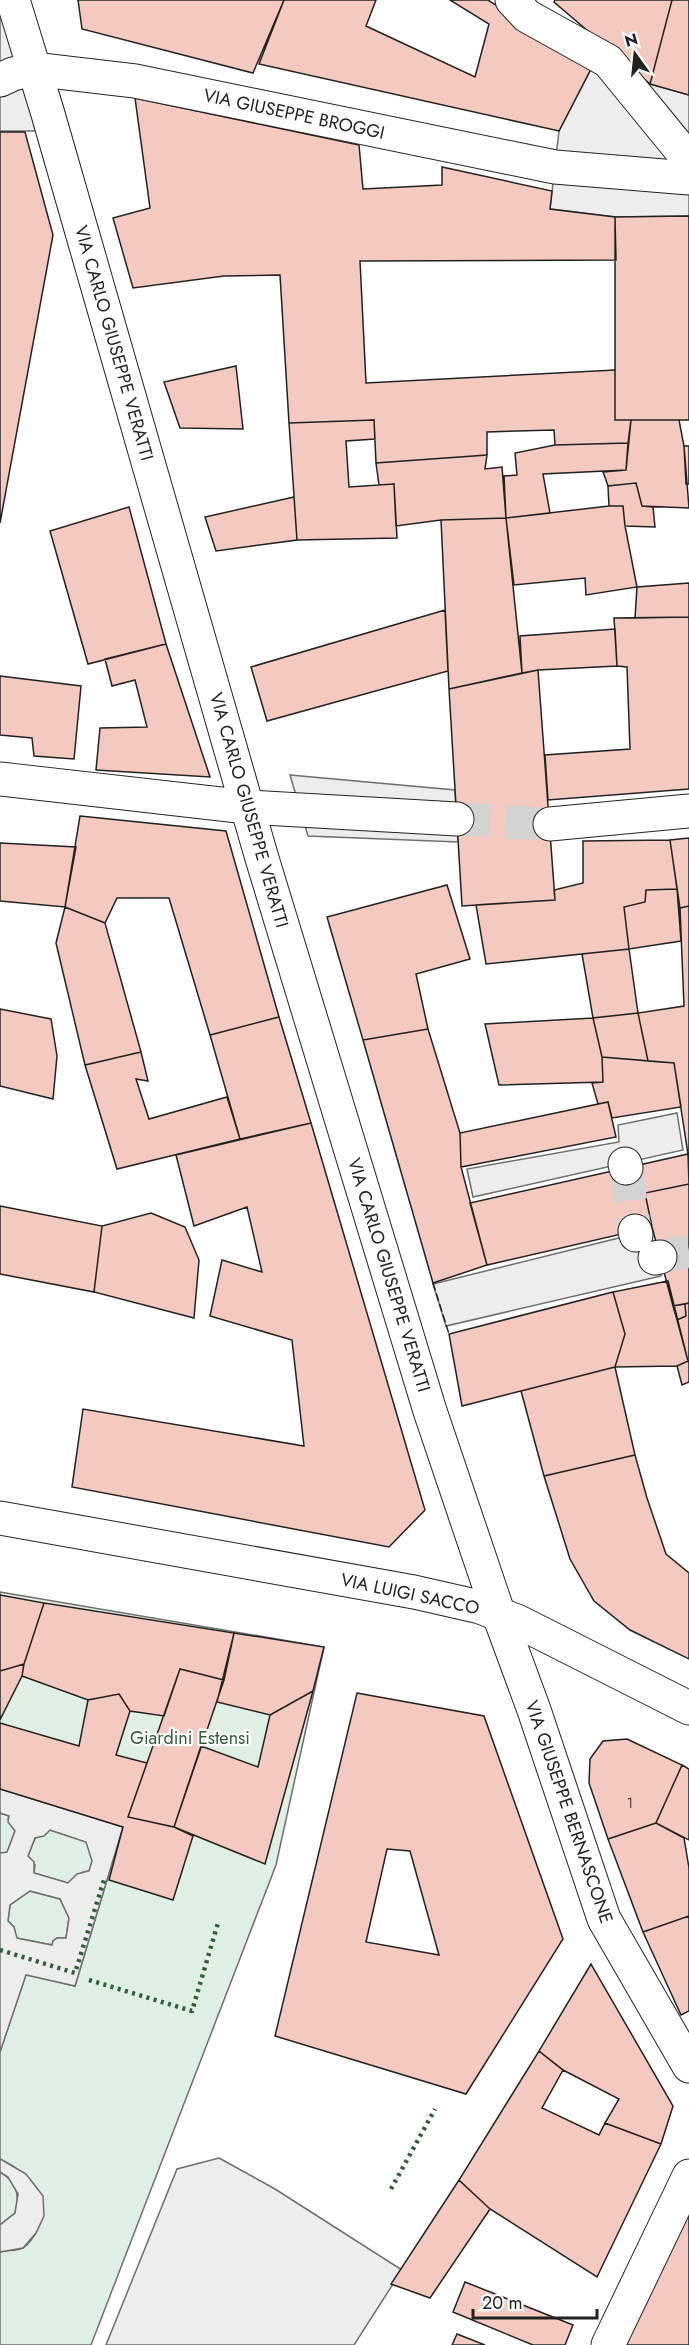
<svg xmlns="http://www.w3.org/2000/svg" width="689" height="2345" font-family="Jost,sans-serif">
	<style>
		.green { fill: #e0efe3; stroke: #6f6f6f; stroke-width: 1.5 }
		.parking { fill: #ededed; stroke: #6f6f6f; stroke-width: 1.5; fill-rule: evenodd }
		.building { fill: #f3c9c0; stroke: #222; stroke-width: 1.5; fill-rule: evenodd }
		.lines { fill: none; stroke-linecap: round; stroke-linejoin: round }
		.street-tunnel { stroke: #d3d3d3; stroke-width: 33; stroke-dasharray: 33 16; stroke-linecap: butt }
		.street-casing { stroke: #222; stroke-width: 35 }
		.secondary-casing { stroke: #222; stroke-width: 35 }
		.primary-casing { stroke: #222; stroke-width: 35 }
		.street { stroke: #fff; stroke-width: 33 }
		.secondary { stroke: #fff; stroke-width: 33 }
		.primary { stroke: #fff; stroke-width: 33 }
		.hedge { stroke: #2f5e38; stroke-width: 4.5; stroke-dasharray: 3 4.5; stroke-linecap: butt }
		.fence { stroke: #222; stroke-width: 1.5; stroke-dasharray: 8 3; stroke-linecap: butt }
		.labels { text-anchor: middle; stroke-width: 4.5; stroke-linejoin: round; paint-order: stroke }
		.number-label { font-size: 15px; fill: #564c4a }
		.street-label { font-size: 18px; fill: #222; stroke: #fff }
		.park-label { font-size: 18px; fill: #2f5e38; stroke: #fff }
	</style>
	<rect width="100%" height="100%" fill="#fff"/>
	<path class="green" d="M0,1592L324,1647L276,1865L91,2345H0V2252C7,2250 17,2251 23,2248C30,2244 36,2233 39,2226C53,2194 27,2172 0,2159V2052L26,1974L75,1986L123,1827L0,1789Z
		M0,1813L9,1816L8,1819L15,1831L7,1853H0Z
		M50,1830L87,1842L93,1860L89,1871L83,1872L68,1883L34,1873L35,1865L28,1856L35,1838Z
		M30,1891L60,1899L69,1918L66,1938H57L53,1941L52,1945L16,1938L14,1927L8,1921L10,1905Z
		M0,2172C17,2182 20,2195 15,2213L0,2225Z"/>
	<path class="parking" d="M0,0L48,131H0Z
		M613,53L650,84L689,95V216L615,217L550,209L559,131L592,67Z
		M290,775L455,790L458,842L308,836Z
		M677,1113L683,1150L473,1197L467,1169L619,1142L618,1125Z
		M647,1231L661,1276L446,1326L433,1284Z
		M0,1789L123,1827L75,1986L26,1975L0,2052V1853L7,1852L15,1831L8,1822L9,1816L0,1813ZM50,1830L86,1842L92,1861L89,1871L77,1874L68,1883L34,1873V1862L28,1856L35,1838L44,1836ZM30,1891L60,1899L69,1918L66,1938H57L53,1941L52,1945L17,1938L14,1927L8,1921L10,1905Z
		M219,2158L275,2189L402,2270L354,2345H106L177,2169Z
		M0,2159L26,2174L43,2196L44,2216L36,2233L23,2248L0,2252V2225L15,2213L18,2194L8,2177L0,2172Z"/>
	<path class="building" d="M78,0H284L253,73L82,29Z
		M284,0H376L366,26L475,77L489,24L450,0H488L592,67L559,131L259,64Z
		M555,0H672L650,84L554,2Z
		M672,0H689V95L650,84Z
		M135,98L359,145L363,189L442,185V167L552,191L550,209L615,217L616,260L360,261L366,383L615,370V420H631L628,443L555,445L554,430L487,432V455L376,463L374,420L289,423L280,275L224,276L133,288L113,218L150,208Z
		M0,132H25L53,235L0,523Z
		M689,216V420H615V217Z
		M236,366L243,429L180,428L164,382Z
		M374,420L375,439L346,441L349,487L394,484L397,538L297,540L289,423Z
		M631,420H679L684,446L689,508L642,506L636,483L608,486L603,472L626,470Z
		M628,443L626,470L543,474L550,513L506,518L504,476L517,475L515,453L555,445Z
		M684,446H689V484H686Z
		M487,455L485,469L502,467L506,518L441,520L396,526L394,484L379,485L376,463Z
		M636,483L642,506L653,507L655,527L625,526L623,506H609L608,486Z
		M294,497L297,540L216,551L205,517Z
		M609,506H623L625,526L637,587L586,595L585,578L514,585L506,518Z
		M129,507L166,644L88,664L50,531Z
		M506,518L522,673L449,689L441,520Z
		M689,583V617L635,618L637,587Z
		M445,610L448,671L267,721L251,667Z
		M689,617V789L548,800L545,755L630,749L627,667L617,666L614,618Z
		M615,629L617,666L538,670L522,673L520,636Z
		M166,644L210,777L96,770L100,728L147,727L135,680L112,686L105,659Z
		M538,670L555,900L462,906L449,689Z
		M0,676L81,686L74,759L34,756L32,738L0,735Z
		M80,816L226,831L279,1017L210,1035L169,898H117L105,923L65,907Z
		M689,838V906L680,908L670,840Z
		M670,840L677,889L646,890L645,902L624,907L629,949L486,964L476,905L555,900L554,890L583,883V841Z
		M0,843L76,847L65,907L0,901Z
		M447,885L470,959L416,974L428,1029L363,1040L327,917Z
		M677,889L681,941L629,949L624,907L645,902L646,890Z
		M689,906V1161L674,1063L648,1061L638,1013L684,1006L680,908Z
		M65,907L105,923L141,1052L85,1065L56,943Z
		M629,949L638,1013L593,1018L582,954Z
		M0,1009L51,1019L57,1056L53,1099L0,1086Z
		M638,1013L648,1061L602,1057L593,1018Z
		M279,1017L311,1123L240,1139L210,1035Z
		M593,1018L602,1057L603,1082L499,1085L485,1024Z
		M428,1029L460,1133L461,1167L487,1265L433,1283L363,1040Z
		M141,1052L148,1081L136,1079L149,1119L227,1097L240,1139L117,1169L85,1065Z
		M602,1057L674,1063L681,1107L612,1118L608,1102L598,1104L592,1083L603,1082Z
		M608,1102L616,1137L461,1167L460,1133Z
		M311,1123L425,1510L389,1547L72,1487L83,1409L304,1446L292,1340L210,1316L222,1260L262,1272L247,1207L194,1226L176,1155Z
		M688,1154L689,1184L645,1193L652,1227L487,1265L470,1203Z
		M689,1184V1303L673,1306L652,1227L645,1193Z
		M0,1206L102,1226L94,1292L0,1274Z
		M151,1213L185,1227L199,1260L194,1318L94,1292L102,1226Z
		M668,1281L688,1361L677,1366L615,1367L625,1334L613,1292Z
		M613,1292L625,1334L615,1367L462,1406L449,1334Z
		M689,1303V1382L682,1385L677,1366L688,1361L677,1320L686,1316L685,1304Z
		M685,1304L686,1316L677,1320L673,1306Z
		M615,1367L635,1455L544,1476L521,1391Z
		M635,1455L647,1498L666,1554L689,1573V1659L630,1630L594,1601L570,1559L544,1476Z
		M0,1595L44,1603L24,1664L0,1671Z
		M44,1603L234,1633L224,1680L180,1669L164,1716L130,1711L119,1694L88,1700L22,1676L24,1664Z
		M234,1633L324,1647L313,1691L270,1715L217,1702Z
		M24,1664L22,1676L0,1720V1671Z
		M180,1669L224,1680L174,1827L128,1817Z
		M313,1691L265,1864L174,1827L201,1746L258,1767L270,1715Z
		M357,1693L484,1716L563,1939L466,2094L275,2036ZM387,1849L410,1851L439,1955L366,1942Z
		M119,1694L130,1711L116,1755L147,1763L128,1817L174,1827L193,1836L173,1900L109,1880L123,1827L0,1789V1723L79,1746L88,1700Z
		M627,1739L682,1765L656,1823L608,1839L589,1783L590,1759L603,1741Z
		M682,1765L689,1769V1840L656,1823Z
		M656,1823L684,1838L689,1868V1916L643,1932L608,1839Z
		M689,1916V2011L681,2015L643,1932Z
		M591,1964L673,2106L661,2144L605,2123L619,2099L563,2070L539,2051Z
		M539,2051L563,2070L542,2108L599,2135L605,2123L661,2144L597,2277L490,2209L459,2180Z
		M459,2180L490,2209L430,2298L391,2284Z
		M689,2213V2345H620Z
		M465,2282L573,2325L565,2345H533L453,2312Z
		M457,2334L485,2345H452Z"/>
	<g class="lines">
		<path class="street-tunnel" d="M457,819L550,824
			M626,1168L635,1231
			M660,1257L689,1251"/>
		<g class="street-casing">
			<path id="street" d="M512,0L527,16L608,61L689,160
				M0,80L13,74L33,69L135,81L555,167L689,178
				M0,779L247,807L457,819
				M550,824L689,811
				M625,1164L626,1168
				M635,1231L636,1235
				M655,1258L660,1257
				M499,1615L534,1710L604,1919L689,2066
				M608,2345L689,2176"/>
		</g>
		<g class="secondary-casing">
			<path id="secondary" d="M13,0L48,114L261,855L430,1411L499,1615"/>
		</g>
		<g class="primary-casing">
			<path id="primary" d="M0,1518L414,1592L480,1607L519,1622L689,1708"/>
		</g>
		<use href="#street" class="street"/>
		<use href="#secondary" class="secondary"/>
		<use href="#primary" class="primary"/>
		<path class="hedge" d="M0,1950L75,1973L104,1880
			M89,1980L192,2011L218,1923
			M391,2189L435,2109"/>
		<path class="fence" d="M433,1283L449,1334"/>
	</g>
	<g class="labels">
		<g class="number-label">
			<text x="630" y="1808">1</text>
		</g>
		<g class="street-label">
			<text transform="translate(294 114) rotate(12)" y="6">VIA GIUSEPPE BROGGI</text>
			<text transform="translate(114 343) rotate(74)" y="6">VIA CARLO GIUSEPPE VERATTI</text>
			<text transform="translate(249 810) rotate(74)" y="6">VIA CARLO GIUSEPPE VERATTI</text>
			<text transform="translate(389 1275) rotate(73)" y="6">VIA CARLO GIUSEPPE VERATTI</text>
			<text transform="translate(410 1594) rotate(12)" y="6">VIA LUIGI SACCO</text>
			<text transform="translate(569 1812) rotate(71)" y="6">VIA GIUSEPPE BERNASCONE</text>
		</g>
		<g class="park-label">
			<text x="190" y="1744">Giardini Estensi</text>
		</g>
	</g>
	<g transform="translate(635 54) rotate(345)" stroke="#ffffff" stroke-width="4.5" paint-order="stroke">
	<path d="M0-4.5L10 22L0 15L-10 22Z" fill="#222222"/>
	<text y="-9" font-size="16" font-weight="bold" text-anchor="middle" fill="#222222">N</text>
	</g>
	<path d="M473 2309v9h124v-9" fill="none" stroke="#222222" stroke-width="3"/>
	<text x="482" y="2309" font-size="18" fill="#222222" stroke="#ffffff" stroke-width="4.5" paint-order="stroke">20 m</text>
</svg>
